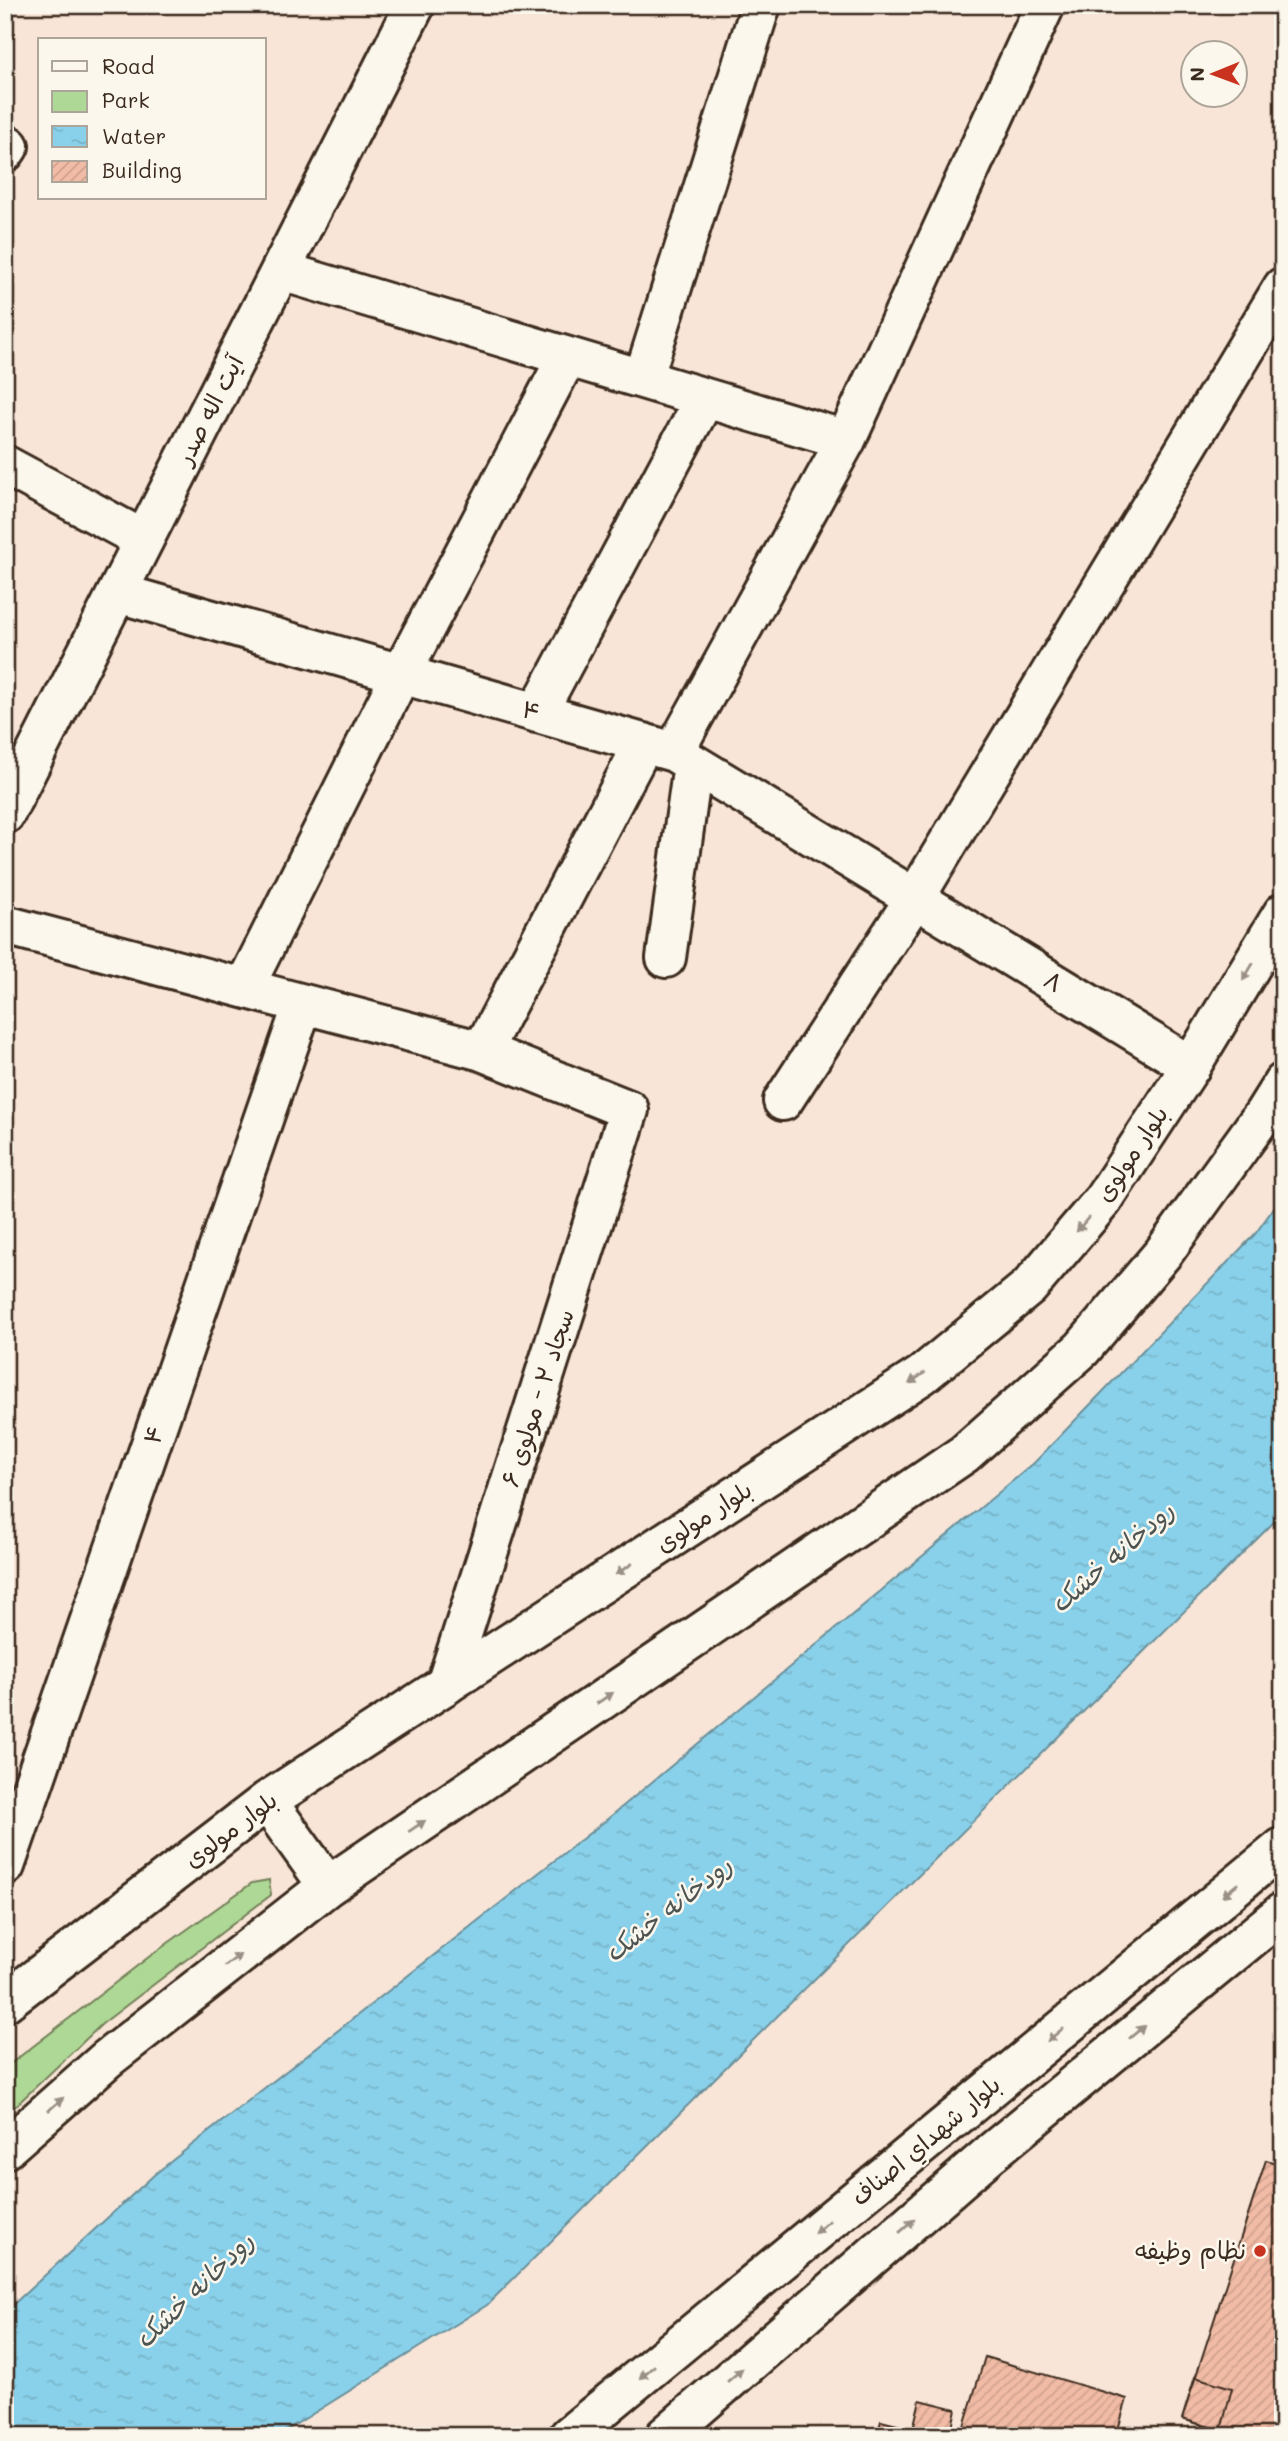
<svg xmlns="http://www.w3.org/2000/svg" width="1288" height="2441" font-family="Mali,'Playpen Sans Arabic',sans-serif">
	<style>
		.green { fill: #aed895; stroke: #74815a; stroke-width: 2 }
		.water { fill: url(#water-ripples); stroke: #6a8e98; stroke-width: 2 }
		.building { fill: url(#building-hatch); stroke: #3b2a1e; stroke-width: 2 }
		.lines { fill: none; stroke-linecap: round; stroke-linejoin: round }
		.minor-casing { stroke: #3b2a1e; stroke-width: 44 }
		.major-casing { stroke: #3b2a1e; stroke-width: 44 }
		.minor { stroke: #fbf7ec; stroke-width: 38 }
		.major { stroke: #fbf7ec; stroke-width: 38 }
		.oneway { fill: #9b9085 }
		.poi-dot { fill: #c8321e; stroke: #fbf7ec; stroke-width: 2.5 }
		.labels { text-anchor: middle; stroke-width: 5; stroke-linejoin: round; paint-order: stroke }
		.street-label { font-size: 24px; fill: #3b2a1e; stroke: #fbf7ec }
		.poi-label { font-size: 24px; fill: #3b2a1e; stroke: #fbf7ec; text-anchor: end }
		.water-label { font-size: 26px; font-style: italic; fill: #4e5451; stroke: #fbf7ec }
	</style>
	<defs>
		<pattern id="water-ripples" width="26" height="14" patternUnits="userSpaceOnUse" patternTransform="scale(1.75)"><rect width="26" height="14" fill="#89d1ea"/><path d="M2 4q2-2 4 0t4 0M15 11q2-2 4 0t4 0" fill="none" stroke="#77b4c8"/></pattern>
		<pattern id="building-hatch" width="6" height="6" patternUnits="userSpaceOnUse" patternTransform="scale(1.75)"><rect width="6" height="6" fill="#f1bba5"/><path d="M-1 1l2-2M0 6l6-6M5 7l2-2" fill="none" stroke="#d0a18e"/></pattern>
	</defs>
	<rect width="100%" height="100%" fill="#f8e5d7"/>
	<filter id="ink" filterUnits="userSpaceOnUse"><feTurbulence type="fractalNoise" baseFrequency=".0143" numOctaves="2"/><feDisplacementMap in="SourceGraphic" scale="14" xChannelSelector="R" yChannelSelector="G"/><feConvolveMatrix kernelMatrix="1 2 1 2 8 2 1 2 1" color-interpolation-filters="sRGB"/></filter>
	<g filter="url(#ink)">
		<path class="green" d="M269,1880L271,1895L102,2024L5,2116V2068L150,1956L252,1883Z"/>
		<path class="water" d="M1283,1195V1513L487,2305L277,2436H5V2312L155,2174L610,1817L1034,1463L1255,1234Z"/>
		<path class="building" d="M1266,2160L1283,2165V2436H1238L1182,2419Z
			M985,2357L1127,2399L1116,2436H961Z
			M1195,2377L1232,2388L1221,2430L1182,2419Z
			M920,2400L956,2409L950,2436H877L881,2421L913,2429Z"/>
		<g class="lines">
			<g class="minor-casing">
				<path id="minor" d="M5,152L9,146
					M281,271L846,440
					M643,379L761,5
					M5,465L144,540
					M118,593L674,752L1191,1066
					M537,713L705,398
					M674,752L846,440L1045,5
					M5,814L415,5
					M5,925L482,1051L629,1110L446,1685
					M666,958L693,764
					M244,988L401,674L567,357
					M482,1051L644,743
					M783,1101L915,898L1283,287
					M5,1866L303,1004"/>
			</g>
			<g class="major-casing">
				<path id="major" d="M267,1801L328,1886
					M5,2002L267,1801L922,1375L1029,1287L1103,1200L1191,1066L1283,913
					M5,2149L107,2059L328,1886L964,1454L1082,1349L1164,1252L1263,1115L1283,1083
					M569,2436L1283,1847
					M665,2436L991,2153L1283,1912"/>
			</g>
			<use href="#minor" class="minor"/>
			<use href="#major" class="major"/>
		</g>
		<defs><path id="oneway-solid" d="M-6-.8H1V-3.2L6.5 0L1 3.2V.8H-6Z" transform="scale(1.75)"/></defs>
		<g class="oneway">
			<use href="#oneway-solid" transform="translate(1248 972) rotate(121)"/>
			<use href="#oneway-solid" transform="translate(1083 1224) rotate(130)"/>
			<use href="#oneway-solid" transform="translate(917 1378) rotate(145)"/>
			<use href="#oneway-solid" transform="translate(624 1569) rotate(147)"/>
			<use href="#oneway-solid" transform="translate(605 1698) rotate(-34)"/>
			<use href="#oneway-solid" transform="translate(417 1826) rotate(-34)"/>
			<use href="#oneway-solid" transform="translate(1230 1890) rotate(140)"/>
			<use href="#oneway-solid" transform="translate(233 1960) rotate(-38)"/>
			<use href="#oneway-solid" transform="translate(1137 2032) rotate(-40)"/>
			<use href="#oneway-solid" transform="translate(1055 2035) rotate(140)"/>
			<use href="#oneway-solid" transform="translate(56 2104) rotate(-41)"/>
			<use href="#oneway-solid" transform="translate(907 2226) rotate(-41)"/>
			<use href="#oneway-solid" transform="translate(822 2227) rotate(140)"/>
			<use href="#oneway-solid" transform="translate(647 2372) rotate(140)"/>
			<use href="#oneway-solid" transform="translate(735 2375) rotate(-41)"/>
		</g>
	</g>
	<circle class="poi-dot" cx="1260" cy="2251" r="7"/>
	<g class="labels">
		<g class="street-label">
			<text transform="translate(210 410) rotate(-63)" y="8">آیت اله صدر</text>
			<text transform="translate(531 711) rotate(16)" y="8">۴</text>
			<text transform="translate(1053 982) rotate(31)" y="8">۸</text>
			<text transform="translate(1132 1154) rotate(-56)" y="8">بلوار مولوی</text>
			<text transform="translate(538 1398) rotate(-72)" y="8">سجاد ۲ - مولوی ۶</text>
			<text transform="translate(154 1435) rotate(-71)" y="8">۴</text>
			<text transform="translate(704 1517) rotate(-33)" y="8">بلوار مولوی</text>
			<text transform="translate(231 1830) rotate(-37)" y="8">بلوار مولوی</text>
			<text transform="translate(926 2141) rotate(-40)" y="8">بلوار شهداي اصناف</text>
		</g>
		<g class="poi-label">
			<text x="1246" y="2259">نظام وظیفه</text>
		</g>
		<g class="water-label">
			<text transform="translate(1112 1557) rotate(-41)" y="9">رودخانه خشک</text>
			<text transform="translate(668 1909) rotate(-38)" y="9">رودخانه خشک</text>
			<text transform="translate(194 2290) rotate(-44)" y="9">رودخانه خشک</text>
		</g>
	</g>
	<rect width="1288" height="2441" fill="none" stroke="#fbf7ec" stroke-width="28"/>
	<rect x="14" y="14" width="1260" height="2413" fill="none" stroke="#3b2a1e" stroke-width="2.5" filter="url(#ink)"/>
	<rect x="38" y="38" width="228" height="161" fill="#fbf7ec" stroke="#aea59a" stroke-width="2"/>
	<rect x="52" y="61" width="35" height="10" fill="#fbf7ec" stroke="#aea59a" stroke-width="2"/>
	<text x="102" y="74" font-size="21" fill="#3b2a1e">Road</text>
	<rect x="52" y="91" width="35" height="21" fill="#aed895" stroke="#aea59a" stroke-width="2"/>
	<text x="102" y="108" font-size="21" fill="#3b2a1e">Park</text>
	<rect x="52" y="126" width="35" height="21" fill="url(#water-ripples)" stroke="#aea59a" stroke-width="2"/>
	<text x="102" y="144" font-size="21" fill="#3b2a1e">Water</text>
	<rect x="52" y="161" width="35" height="21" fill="url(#building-hatch)" stroke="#aea59a" stroke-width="2"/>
	<text x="102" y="178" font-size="21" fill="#3b2a1e">Building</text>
	<g transform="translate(1214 74) rotate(269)"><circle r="33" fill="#fbf7ec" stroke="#aea59a" stroke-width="2"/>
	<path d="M0-5L12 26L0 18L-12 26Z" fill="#c8321e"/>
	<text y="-10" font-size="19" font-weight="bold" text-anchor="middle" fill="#3b2a1e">N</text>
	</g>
</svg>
